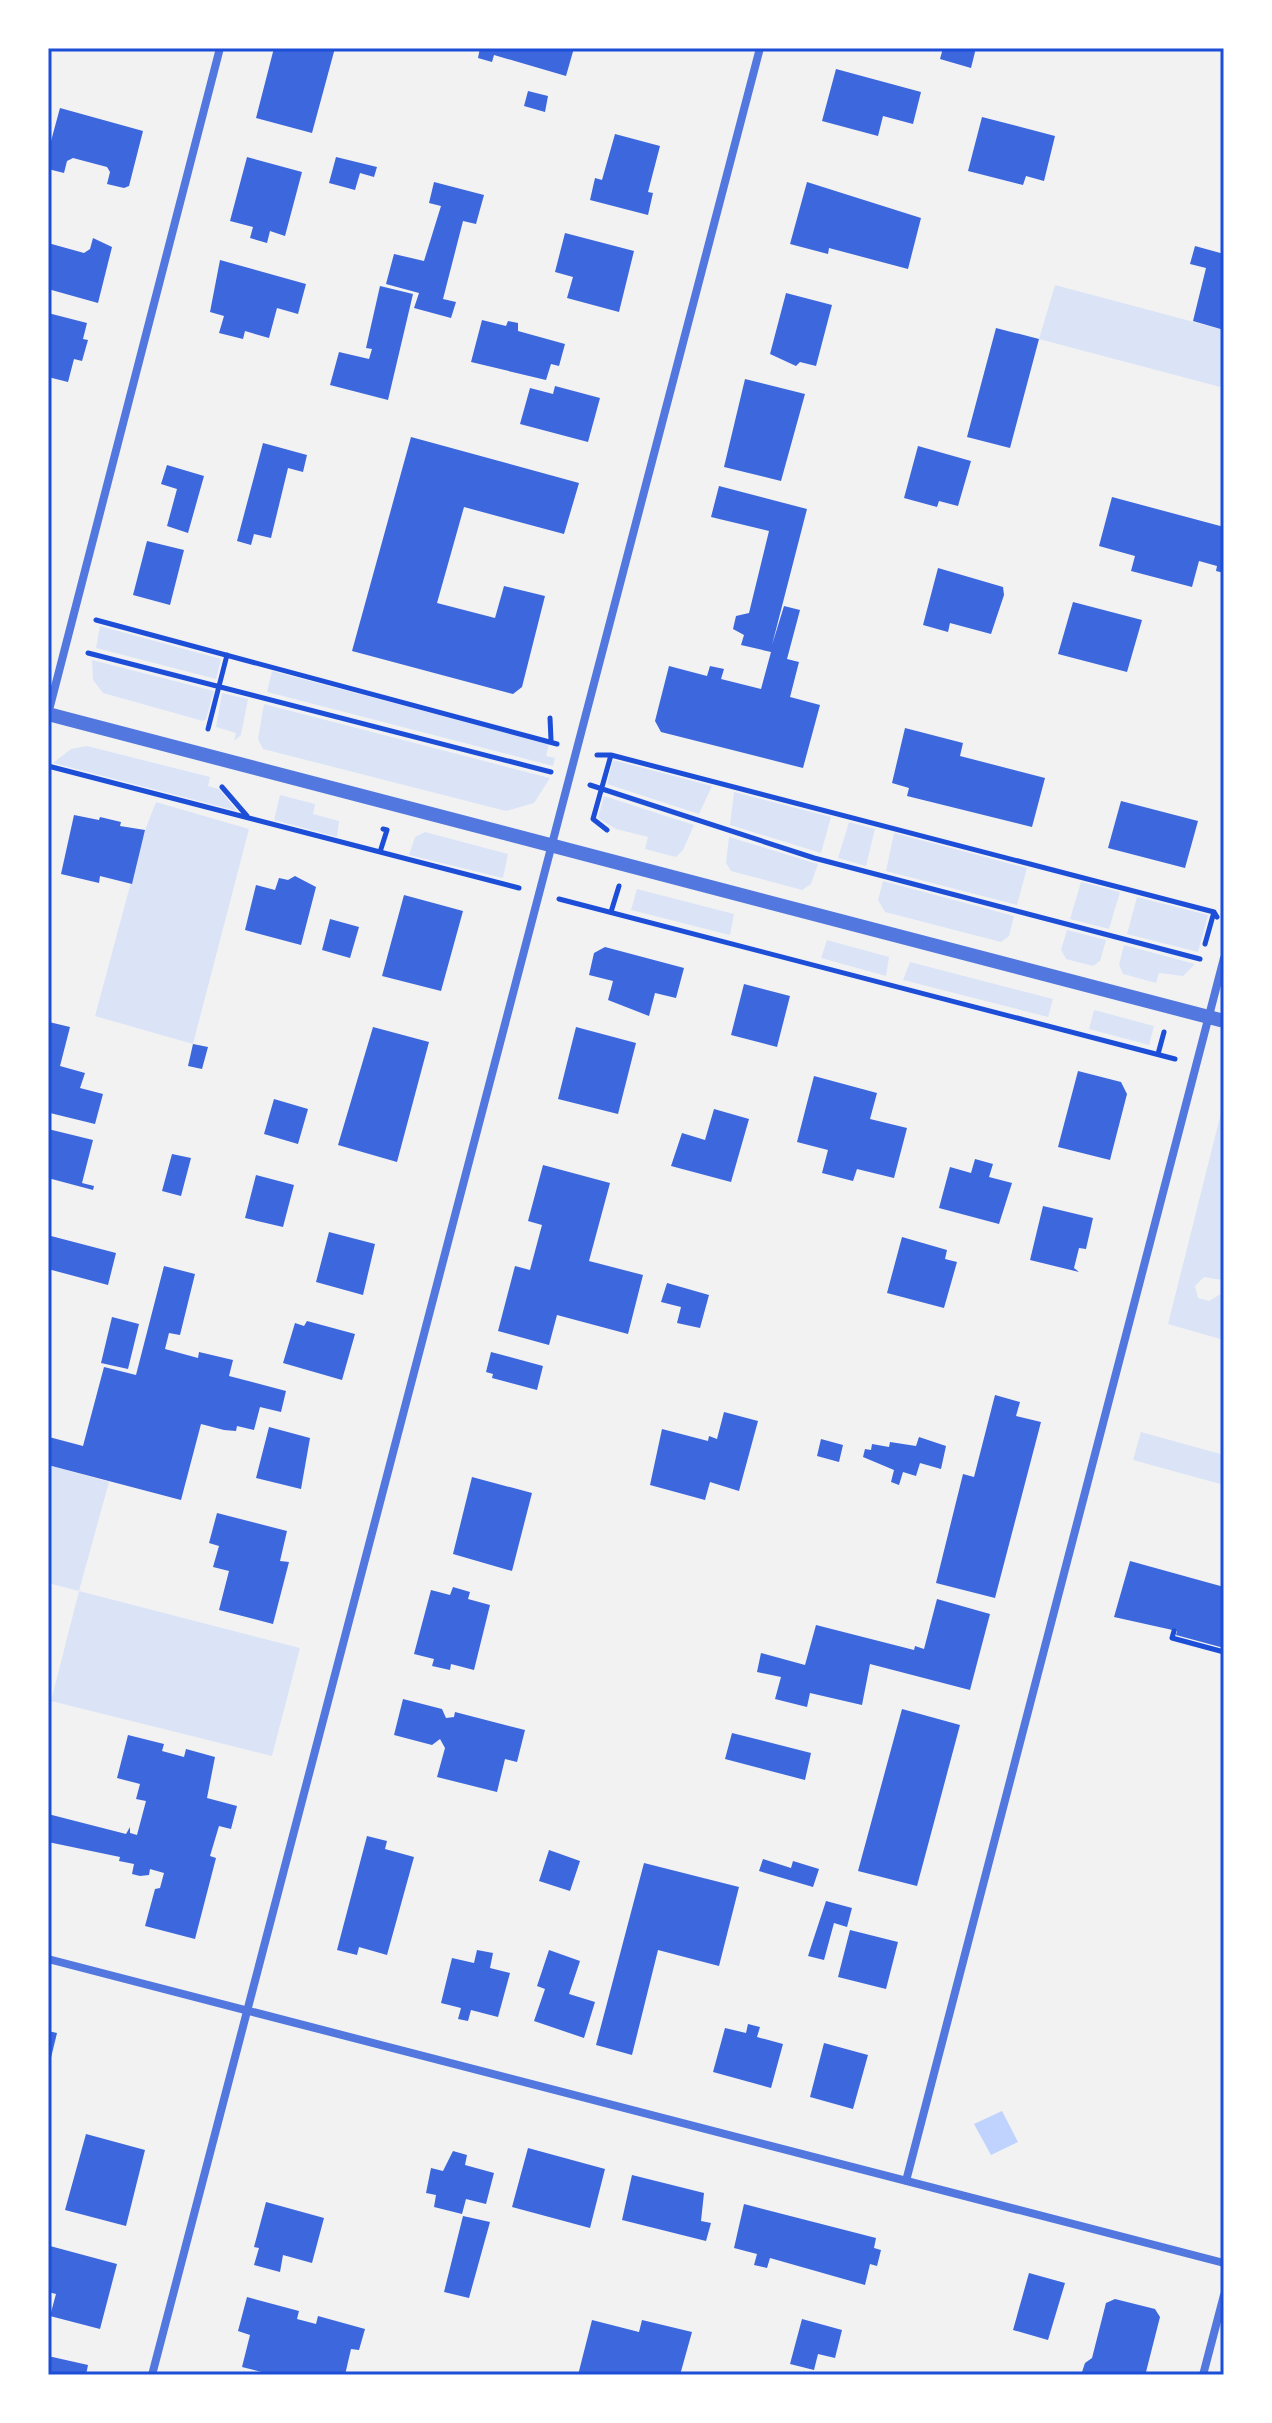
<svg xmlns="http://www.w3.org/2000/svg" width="1272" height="2423" font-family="Signika,sans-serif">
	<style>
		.green { fill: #dbe4f7 }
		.water { fill: #bfd3fe }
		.building { fill: #3d67dc }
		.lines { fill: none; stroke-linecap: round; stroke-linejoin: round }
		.path { stroke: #1d4ed8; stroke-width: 5 }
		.minor { stroke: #5277de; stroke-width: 8 }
		.tertiary { stroke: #5277de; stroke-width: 14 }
		.neatline { fill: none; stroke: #1d4ed8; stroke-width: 3 }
	</style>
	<rect width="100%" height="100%" fill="#f2f2f2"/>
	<path class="green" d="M1055,285L1224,330V388L1039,339Z
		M100,626L221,659L216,679L96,648Z
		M92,660L214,691L206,719L203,721L103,693L93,680Z
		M272,671L549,744L546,756L555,758L553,766L267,692Z
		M222,693L248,699L241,735L234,741L236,733L216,727Z
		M264,704L550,778L534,803L506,811L263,749L258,739Z
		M87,746L210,777L208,786L219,789L237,811L53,763L71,749Z
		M613,760L712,786L699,814L607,784Z
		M734,792L831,817L821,853L730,825Z
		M280,795L315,804L313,814L339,821L337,837L274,820Z
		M604,796L694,825L683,850L676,857L645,849L648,837L616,829L598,818Z
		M156,802L249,829L193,1044L95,1016L145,830Z
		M849,822L875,829L866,866L838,858Z
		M425,832L508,854L503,878L409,855L415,837Z
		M894,833L1027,868L1017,905L886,871Z
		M729,837L818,864L811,884L802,890L731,871L726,863Z
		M883,881L1014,916L1009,936L1001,942L885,912L878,900Z
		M1081,882L1120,892L1109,929L1070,919Z
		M637,889L734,914L730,935L631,910Z
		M1137,897L1208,915L1198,952L1127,934Z
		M1067,930L1106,940L1100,961L1093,966L1066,959L1061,950Z
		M827,940L889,957L886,976L821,958Z
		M1124,945L1195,964L1183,976L1159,973L1156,983L1123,974L1119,965Z
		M910,962L1053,999L1048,1017L903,980Z
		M1094,1010L1154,1026L1149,1045L1089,1029Z
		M1224,1101L1222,1280L1204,1277L1195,1286L1198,1298L1209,1301L1224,1292V1340L1168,1324Z
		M1141,1432L1224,1455V1485L1133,1460Z
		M48,1465L109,1482L79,1591L300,1648L272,1756L51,1701L79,1591L48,1583Z"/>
	<path class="water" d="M1002,2111L1018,2142L991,2155L974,2124Z"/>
	<path class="building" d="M274,48H335L312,133L256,118Z
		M480,48H574L566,76L494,55L492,62L478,58Z
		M943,48H976L971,68L940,59Z
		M836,69L921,92L913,124L883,116L878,136L822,121Z
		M528,91L548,96L545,112L524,106Z
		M60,108L143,131L129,186L124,188L107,184L110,172L107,167L73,158L67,161L64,173L48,169V152Z
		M982,117L1055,136L1044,181L1026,176L1023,185L968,171Z
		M615,134L660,146L648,192L653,193L648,215L590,200L595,178L602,180Z
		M247,157L302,172L285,236L270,231L267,243L250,238L253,227L230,221Z
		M336,157L377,167L374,177L360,173L355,190L329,183Z
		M434,182L484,195L476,224L463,221L443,299L456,302L451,318L414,308L419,293L386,284L394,254L424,261L441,206L429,203Z
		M807,182L921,218L908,269L829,248L828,254L790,244Z
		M565,233L634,251L619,312L567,298L573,277L555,272Z
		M93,238L112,247L98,303L48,289V243L84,253L90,249Z
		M1195,246L1224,254V330L1193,321L1206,268L1190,264Z
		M220,260L306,284L298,314L277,308L269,338L245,331L243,339L219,333L224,316L210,312Z
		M380,286L413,294L388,400L330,385L339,352L369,359L372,349L366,348Z
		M786,293L832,305L816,366L800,362L796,366L770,354Z
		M48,313L87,323L83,339L88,340L82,361L74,359L68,382L48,377Z
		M482,320L506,326L508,321L518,323V331L565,344L559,366L551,364L546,380L471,362Z
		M996,328L1039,339L1010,448L967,437Z
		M745,379L805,394L781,481L724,467Z
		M555,386L600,398L588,442L520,424L530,388L553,394Z
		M411,437L579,483L564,534L464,507L437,603L495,618L504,586L545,596L522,687L513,694L352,651Z
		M263,443L307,455L303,472L288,468L271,538L254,534L251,545L237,541Z
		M918,446L971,461L958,506L939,501L937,507L904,498Z
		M167,465L204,476L188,533L167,526L177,489L161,484Z
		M719,486L807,509L772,645L784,606L800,610L787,659L799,662L790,697L820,705L803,768L661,732L655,721L669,666L707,676L710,666L724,669L721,679L761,689L771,652L741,645L744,635L733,629L736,616L749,613L769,531L711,517Z
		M1112,497L1224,527V573L1216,571L1217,566L1199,561L1192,587L1131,571L1135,556L1099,546Z
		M147,541L184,550L170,605L133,595Z
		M938,568L1003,587L1004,595L991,634L950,623L948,632L923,625Z
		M1073,602L1142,620L1127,672L1058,654Z
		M905,728L963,743L960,756L1045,778L1032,827L907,796L909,788L892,783Z
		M1121,801L1198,821L1185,868L1108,848Z
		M74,815L99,820L100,817L121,822L120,826L145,830L132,884L100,876L99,883L61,874Z
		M295,876L316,887L301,945L245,930L256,885L275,890L279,878L288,880Z
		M404,895L463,911L441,991L382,976Z
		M330,919L359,927L350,958L322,950Z
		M605,947L684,968L676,998L655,993L649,1016L608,1000L613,981L589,975L594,953Z
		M744,984L790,996L777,1047L731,1035Z
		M49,1022L70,1027L60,1066L85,1073L80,1088L103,1094L95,1124L50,1113Z
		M373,1027L429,1042L397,1162L338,1145Z
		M576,1027L636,1043L618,1114L558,1099Z
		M193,1044L208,1047L202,1069L188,1066Z
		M1078,1071L1121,1082L1127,1094L1110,1160L1058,1147Z
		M814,1076L877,1093L870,1119L907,1128L894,1178L857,1169L853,1181L822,1173L828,1150L797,1142Z
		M274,1099L308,1109L298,1144L264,1134Z
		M714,1109L749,1119L731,1182L671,1166L682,1133L705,1140Z
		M48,1129L93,1140L82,1183L94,1186L93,1190L48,1178Z
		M172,1154L191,1158L181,1196L162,1191Z
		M975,1159L993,1164L989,1177L1012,1183L999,1224L939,1208L950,1167L971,1173Z
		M543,1165L610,1183L589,1261L643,1275L628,1334L557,1315L549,1345L498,1331L515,1266L530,1270L542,1225L528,1221Z
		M256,1175L294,1185L283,1227L245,1218Z
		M1043,1206L1093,1218L1086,1249L1079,1248L1074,1268L1079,1272L1030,1260Z
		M329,1232L375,1244L363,1295L316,1282Z
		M51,1236L116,1253L108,1285L48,1269Z
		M902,1237L947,1250L945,1259L957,1262L944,1308L887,1293Z
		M164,1266L195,1274L180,1335L169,1333L165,1349L198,1358L199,1352L233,1360L229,1376L286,1391L281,1412L260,1407L254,1430L237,1426L236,1431L224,1430L201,1424L181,1500L48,1465L49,1437L83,1446L104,1367L136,1375Z
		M667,1283L709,1295L700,1328L677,1323L681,1307L661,1302Z
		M112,1317L139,1324L128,1369L101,1363Z
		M307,1321L355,1334L342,1380L283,1363L295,1323L304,1326Z
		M491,1352L543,1366L537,1390L492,1378L493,1374L486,1372Z
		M995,1395L1020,1402L1016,1416L1041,1422L995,1598L936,1583L963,1474L974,1477Z
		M724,1412L758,1421L739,1491L710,1482L705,1500L650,1485L662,1429L708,1441L709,1436L717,1439Z
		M269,1427L310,1438L301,1489L256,1478Z
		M919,1437L946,1446L941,1469L920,1463L916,1476L903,1472L899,1485L891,1482L894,1470L863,1457L865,1449L871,1450L872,1444L889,1447L890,1442L916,1446Z
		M821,1439L843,1445L839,1462L817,1456Z
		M472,1477L532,1493L512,1571L453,1554Z
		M217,1513L287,1531L280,1561L289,1562L273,1624L219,1610L229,1571L213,1567L219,1546L209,1543Z
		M1130,1561L1224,1587V1648L1176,1635L1177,1631L1114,1617Z
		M453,1587L470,1592L468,1599L490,1605L474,1670L451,1664L450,1670L432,1666L434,1659L414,1654L431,1590L450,1595Z
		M937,1599L990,1614L970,1690L870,1664L862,1705L810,1693L807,1707L775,1699L781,1677L757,1672L761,1653L805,1665L816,1625L914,1650L915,1646L924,1649Z
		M403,1699L442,1709L446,1718L454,1717L455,1712L525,1730L517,1762L505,1759L497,1792L437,1777L445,1748L440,1739L432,1745L394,1735Z
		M902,1709L960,1725L917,1886L858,1871Z
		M732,1733L811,1753L805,1780L725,1759Z
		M128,1735L164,1744L162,1751L184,1757L186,1749L215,1757L207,1798L237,1806L231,1829L219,1826L210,1856L216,1858L195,1939L145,1926L155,1889L160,1888L164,1873L150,1869L149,1875L140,1876L132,1874L134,1864L119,1861L120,1857L48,1842V1814L126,1834L130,1827V1833L137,1835L146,1801L136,1799L140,1784L117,1778Z
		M367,1836L387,1841L385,1849L414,1857L387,1955L359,1947L357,1955L337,1950Z
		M549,1850L580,1861L570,1891L539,1881Z
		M763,1859L791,1868L793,1861L819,1869L813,1887L759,1871Z
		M644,1863L739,1887L719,1966L658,1950L632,2055L596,2045Z
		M826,1901L852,1908L847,1927L834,1923L824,1960L808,1956Z
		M850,1930L898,1942L886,1989L838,1977Z
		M477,1950L493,1953L490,1968L510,1973L498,2017L471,2010L468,2021L458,2019L461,2008L441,2003L452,1958L474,1963Z
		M549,1950L580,1961L569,1994L595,2002L584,2038L534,2021L545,1989L537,1986Z
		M748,2024L760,2027L757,2037L783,2044L771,2088L713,2072L725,2028L746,2033Z
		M48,2031L57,2033L49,2066H48Z
		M824,2043L868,2055L853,2109L810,2097Z
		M86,2134L145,2150L126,2226L65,2210Z
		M528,2148L605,2169L590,2228L512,2207Z
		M453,2151L467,2155L465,2165L494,2173L486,2204L466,2199L462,2214L434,2207L436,2195L426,2193L431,2168L443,2171Z
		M632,2175L704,2193L701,2221L711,2223L706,2241L622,2220Z
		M266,2202L324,2218L312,2263L283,2255L280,2272L254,2265L259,2248L254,2247Z
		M744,2204L876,2238L874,2248L881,2250L877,2266L870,2264L865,2285L770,2258L767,2268L754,2265L757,2254L734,2248Z
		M463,2216L490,2222L469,2298L444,2292Z
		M50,2246L117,2264L100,2329L50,2316L56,2294L48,2292Z
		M1029,2273L1065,2283L1048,2340L1013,2330Z
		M247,2297L299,2311L297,2319L316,2324L318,2316L365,2329L359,2350L351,2349L345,2375H273L242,2367L250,2335L238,2331Z
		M1115,2299L1155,2309L1160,2317L1146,2372L1081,2375L1085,2363L1092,2358L1106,2303Z
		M802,2319L842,2330L835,2358L818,2354L814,2370L790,2364Z
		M592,2320L639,2332L642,2320L692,2332L680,2375H578Z
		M48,2356L88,2365L86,2375H48Z"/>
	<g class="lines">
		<path class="path" d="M96,620L557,744
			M88,653L551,772
			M550,718L551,740
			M208,729L227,655
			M597,755H611L1214,912L1217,917
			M48,766L519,888
			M590,785L814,858L1200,959
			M222,787L247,816
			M607,830L593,819L611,755
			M380,852L387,830L383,829
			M559,899L1175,1059
			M611,912L619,886
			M1205,944L1214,912
			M1158,1054L1164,1032
			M1224,1258V1275
			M1174,1631L1172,1638L1224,1652"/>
		<path class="minor" d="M48,714L220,48
			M48,1959L1224,2263
			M906,2181L1224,958
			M152,2375L760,48
			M1203,2375L1224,2295"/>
		<path class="tertiary" d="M48,714L1224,1021"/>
	</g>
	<rect width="1272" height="2423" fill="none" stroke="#ffffff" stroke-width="100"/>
	<rect x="50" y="50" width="1172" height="2323" class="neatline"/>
</svg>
